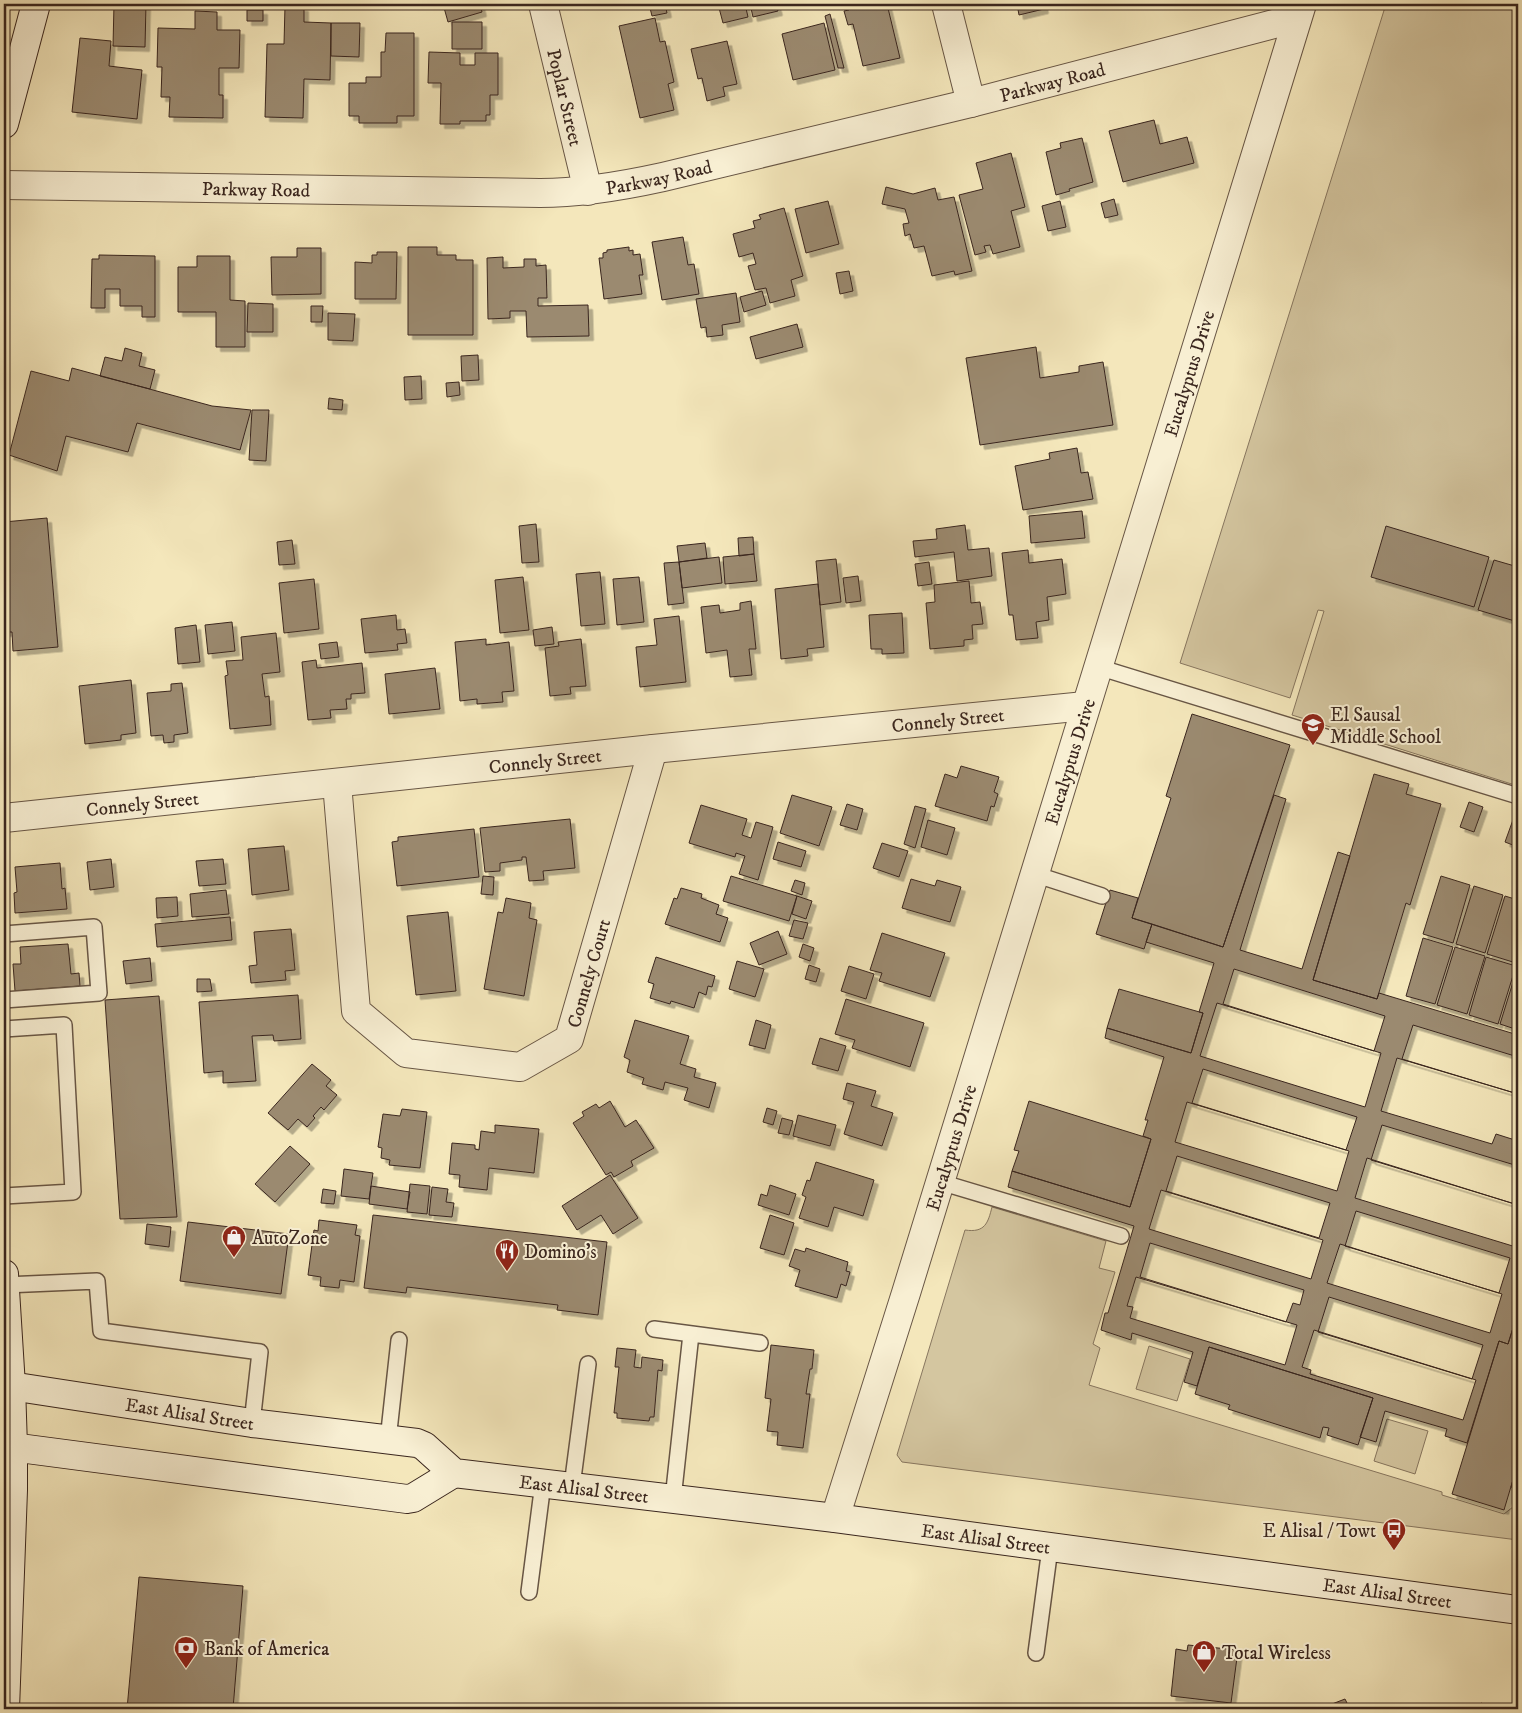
<svg xmlns="http://www.w3.org/2000/svg" width="1522" height="1713" font-family="'IM FELL DW Pica',serif">
	<style>
		.green { fill: #d4c6a0; stroke: #87765f }
		.building { fill: #9b8a70; stroke: #3a261e; fill-rule: evenodd; filter: url(#shadow) }
		.lines { fill: none; stroke-linecap: round; stroke-linejoin: round }
		.lane-casing { stroke: #685645; stroke-width: 18 }
		.street-casing { stroke: #685645; stroke-width: 30 }
		.secondary-casing { stroke: #3a261e; stroke-width: 30 }
		.lane { stroke: #f8efd3; stroke-width: 15 }
		.street { stroke: #f8efd3; stroke-width: 28 }
		.secondary { stroke: #f8efd3; stroke-width: 28 }
		.labels { text-anchor: middle; stroke-width: 4; stroke-linejoin: round; paint-order: stroke }
		.street-label { font-size: 19px; fill: #3a261e; stroke: #f8efd3 }
		.poi-label { font-size: 19px; fill: #3a261e; stroke: #f8efd3; text-anchor: start }
	</style>
	<defs>
		<filter id="shadow"><feDropShadow dx="4.5" dy="4.5" stdDeviation="0" flood-color="#0004"/></filter>
	</defs>
	<rect width="100%" height="100%" fill="#f4e7bb"/>
	<filter id="stains"><feTurbulence type="fractalNoise" baseFrequency=".004" numOctaves="4"/><feColorMatrix values="0 0 0 0 .2 0 0 0 0 .09 0 0 0 0 .02 0 0 0 .5 -.17"/></filter>
	<radialGradient id="worn" r=".72"><stop offset=".6" stop-color="#630" stop-opacity="0"/><stop offset="1" stop-color="#630" stop-opacity=".3"/></radialGradient>
	<path class="green" d="M1386,4H1518V786L1292,715L1324,611L1318,610L1290,698L1180,663Z
		M992,1207L1106,1241L1099,1268L1115,1272L1093,1344L1100,1348L1089,1385L1442,1492V1495L1504,1514L1518,1503V1540L902,1462L897,1455L965,1230C985,1233 988,1223 992,1207Z
		M1149,1346L1190,1359L1177,1401L1136,1389Z
		M1387,1419L1428,1431L1415,1474L1374,1461Z"/>
	<path class="building" d="M114,4H146L145,47L113,46Z
		M443,4H480L482,12L448,22Z
		M649,4H665L667,13L652,16Z
		M718,4H745L748,17L723,23Z
		M750,4H776L778,11L753,17Z
		M847,4H887L900,58L863,66L853,24L848,25L844,11L849,10Z
		M1017,4H1043L1044,9L1019,15Z
		M285,6L304,7V22L331,23L330,80L304,79L303,118L265,117L267,44H284Z
		M247,10H263V21H247Z
		M195,11L217,12V30H240L239,68H219V95H223V118L169,117L170,97H161L162,67H157L158,28L195,29Z
		M830,14L844,68H838L825,16Z
		M655,18L660,42L665,41L674,82L668,84L674,110L640,118L619,26Z
		M452,22H482V49H452Z
		M331,23H360L359,57L331,56Z
		M824,23L835,70L793,80L782,34Z
		M386,33H414V116H397V123H359V116H349V83H366V77H381V52H385Z
		M80,38L111,41L109,66L142,70L137,119L72,112Z
		M727,41L737,84L723,87L725,96L707,101L702,78L698,79L691,49Z
		M429,52L460,53V65H475V53H498V95H490V115H486V121H460V124H440L441,83H428Z
		M1154,120L1160,144L1187,137L1194,163L1123,182L1109,131Z
		M1082,138L1093,182L1069,189L1070,191L1056,195L1046,152L1061,148L1060,143Z
		M1011,153L1025,207L1011,211L1020,247L993,254L990,245L984,246L986,252L975,255L959,195L983,189L976,163Z
		M886,187L913,194L935,188L938,200L954,197L972,271L955,275L954,271L932,276L924,246L914,248L910,234L905,236L903,224L909,223L905,209L882,204Z
		M1114,199L1118,215L1105,218L1101,203Z
		M828,201L839,244L806,253L795,209Z
		M1060,201L1066,227L1048,231L1042,206Z
		M784,208L803,276L791,280L795,296L770,303L766,288L755,290L748,266L756,264L753,253L739,257L733,234L755,228L753,221L761,219L759,215Z
		M683,237L688,265L694,264L699,294L662,300L652,242Z
		M408,247H437V255H456V260H473V335H408Z
		M629,247V251L633,250V255L640,254L643,275H639L642,294L604,299L599,258H603V253L607,252V250Z
		M297,248H321V294L272,295L271,257H297Z
		M377,252H397L396,299H355V262L372,263V255H377Z
		M99,255L155,256V317H142V306H120V289H105V308H91L92,259H99Z
		M197,256H230V300L245,301V347H216V312H178V267H197Z
		M503,257V268L524,267V259H536V266L546,265L547,298H538V306L588,305L589,336L527,337L526,311H510V318L488,319L487,258Z
		M849,271L853,291L840,294L836,273Z
		M762,291L766,305L744,312L740,297Z
		M736,293L740,322L722,325L723,335L707,337L706,327L701,328L696,299Z
		M248,303L273,304V332H247Z
		M311,306H323L322,322H311Z
		M328,313L355,314L353,341L328,340Z
		M797,324L803,347L756,359L750,337Z
		M1036,347L1040,378L1079,372V366L1103,362L1113,425L980,445L966,358Z
		M125,348L142,353L139,366L155,370L150,389L100,376L105,357L122,361Z
		M478,355L479,380L462,381L461,356Z
		M72,368L212,406L251,410L240,450L137,423L128,452L66,436L57,471L9,455L31,371L69,381Z
		M421,376L422,399L405,400L404,377Z
		M459,382L460,395L447,397L446,383Z
		M329,398L343,400L342,410L328,409Z
		M252,410H269L266,461L249,460Z
		M1077,448L1081,473L1088,472L1093,499L1023,510L1015,466L1050,459L1049,453Z
		M1082,511L1085,538L1031,543L1029,516Z
		M47,518L58,647L13,651L12,632H4V569L6,568L4,522Z
		M536,524L539,562L522,563L519,526Z
		M965,525L968,550L989,548L992,576L957,581L954,552L915,557L913,541L937,539L936,529Z
		M1386,526L1489,557L1474,607L1371,577Z
		M753,537L754,554L739,556L738,538Z
		M292,540L295,564L279,565L277,542Z
		M705,543L707,558L679,562L677,546Z
		M1028,550L1029,563L1062,559L1066,594L1047,597L1049,620L1036,622L1038,638L1016,640L1013,615H1009L1002,553Z
		M754,554L757,581L725,584L723,557Z
		M719,557L722,583L682,588L679,562Z
		M836,559L841,602L820,605L816,561Z
		M1494,560L1518,567V622L1478,610Z
		M679,562L684,603L668,605L664,563Z
		M929,562L932,584L918,586L915,564Z
		M600,572L605,624L581,626L576,574Z
		M858,576L861,601L846,603L843,578Z
		M523,577L529,630L500,633L495,580Z
		M639,577L644,622L617,625L613,579Z
		M314,579L319,629L284,633L279,583Z
		M969,581L971,603L980,602L983,624L972,625L973,639L964,640V646L930,649L926,603L935,602L934,585Z
		M818,584L824,647L807,649L808,656L781,659L775,589Z
		M751,601L756,649H749L752,675L730,677L727,650L706,653L701,607L719,605L720,613L740,610V603Z
		M902,613L904,653L882,654V649H871L869,615Z
		M396,615L397,630L405,629L407,643L397,644L398,650L365,653L361,619Z
		M679,616L686,682L640,687L636,647L657,645L654,619Z
		M232,622L235,651L208,654L205,625Z
		M196,625L200,662L178,664L175,628Z
		M552,627L554,644L535,646L533,630Z
		M276,633L280,672L262,674L265,697L269,696L271,725L230,729L225,676L228,675L226,661L243,660L241,637Z
		M486,639V645L509,642L514,691L502,692L503,702L477,704V699L460,701L455,642Z
		M581,639L586,686L570,687L571,694L550,696L545,648L559,646L558,642Z
		M337,642L339,657L321,659L319,644Z
		M316,660L317,668L362,663L365,693L351,694V699H346L347,709L330,710L331,718L308,720L302,662Z
		M435,668L440,709L389,714L385,674Z
		M131,680L136,733L121,735V740L85,744L79,686Z
		M182,683L188,733L174,735V742L164,743L163,735L151,736L147,693L171,691V684Z
		M1192,714L1290,745L1223,947L1132,918L1171,798L1166,796Z
		M961,766L999,777L994,792L998,794L994,807L991,806L987,821L935,806L945,774L957,778Z
		M1374,774L1409,784L1406,794L1441,804L1410,905L1406,903L1377,999L1313,980Z
		M792,795L832,807L819,846L780,833Z
		M1274,795L1286,799L1240,950L1302,969L1338,852L1350,856L1313,980L1377,999L1379,993L1518,1035V1057L1413,1025L1402,1059L1518,1094V1166L1382,1125L1371,1160L1518,1205V1312L1508,1344L1499,1341L1467,1443L1445,1436L1447,1429L1385,1411L1376,1442L1360,1437L1373,1398L1209,1347L1197,1386L1184,1382L1193,1352L1132,1333L1131,1340L1101,1330L1105,1313H1108L1134,1226L1008,1187L1012,1171L1130,1207L1151,1139L1143,1136L1148,1120H1145L1164,1057L1105,1038L1107,1028L1191,1053L1203,1013L1199,1012L1214,963L1146,942L1152,924L1223,947ZM1234,969L1385,1016L1374,1051L1223,1004ZM1203,1069L1357,1117L1346,1150L1192,1103ZM1177,1156L1330,1203L1319,1238L1166,1191ZM1356,1211L1510,1258L1499,1293L1345,1246ZM1150,1243L1304,1290L1300,1305L1293,1303L1286,1322L1140,1277ZM1329,1297L1483,1345L1472,1379L1318,1332Z
		M1469,802L1483,807L1474,832L1460,827Z
		M847,804L863,809L857,830L840,825Z
		M701,805L747,819L742,835L751,838L756,822L773,827L758,880L739,874L745,856L736,853L735,857L689,843Z
		M915,806L926,809L915,848L904,844Z
		M1514,817L1518,819V847L1505,842Z
		M570,819L575,868L543,871L544,880L529,881L526,857H522V860L500,863V871L485,872L480,828Z
		M928,820L955,828L947,855L921,847Z
		M474,829L479,877L397,886L392,842L398,841V837Z
		M778,842L806,851L801,867L773,859Z
		M882,843L908,851L899,877L873,868Z
		M284,846L289,890L252,895L248,849Z
		M111,859L114,887L90,890L87,862Z
		M223,859L226,884L199,886L196,861Z
		M60,863L62,889L65,888L67,909L15,913L14,893L17,892L15,867Z
		M483,876L494,877L493,895L481,894Z
		M731,876L797,896L789,921L723,901Z
		M1441,876L1470,885L1453,943L1423,934Z
		M911,879L935,886L937,880L961,887L950,922L902,908Z
		M795,880L805,883L802,895L791,891Z
		M1474,886L1503,895L1485,953L1456,944Z
		M681,888L702,894L701,898L719,905L716,914L728,918L720,942L665,924L674,898L677,899Z
		M226,890L229,914L192,917L190,894Z
		M1110,890L1138,898L1132,918L1152,924L1144,949L1096,934Z
		M797,896L812,901L806,919L792,914Z
		M1505,896L1518,900V957L1516,963L1487,954Z
		M177,897L178,916L157,918L156,898Z
		M506,898L531,903L529,918L537,920L524,996L484,989L498,912L503,913Z
		M448,912L456,991L416,995L407,916Z
		M230,917L232,940L157,947L155,924Z
		M794,920L808,923L803,939L789,936Z
		M291,929L295,970L285,971L286,980L251,983L249,966L257,965L254,932Z
		M778,931L787,954L759,965L750,943Z
		M882,933L945,953L930,997L879,981L882,973L870,970Z
		M1423,938L1453,947L1435,1004L1406,996Z
		M68,944L71,974L79,973L80,986L15,991L13,964H21L20,947Z
		M803,944L814,948L810,961L799,957Z
		M1455,947L1485,956L1467,1014L1437,1005Z
		M656,957L715,976L712,987L708,986L706,995L699,992L694,1008L671,1001L670,1004L650,998L654,984L648,982Z
		M1486,957L1516,966L1498,1024L1469,1015Z
		M150,958L152,981L126,984L123,961Z
		M737,961L764,969L755,997L729,989Z
		M809,965L820,969L816,982L805,979Z
		M849,966L874,974L866,999L841,991Z
		M1518,966V1030L1500,1024Z
		M197,979H210L212,991L197,992Z
		M1119,989L1203,1013L1191,1053L1107,1028Z
		M298,995L301,1039L274,1041L273,1035L252,1036L256,1081L223,1083V1071L204,1073L199,1002Z
		M159,996L177,1217L120,1219L105,1000Z
		M846,999L924,1023L910,1067L852,1048L855,1040L835,1034Z
		M1217,1003L1381,1053L1365,1107L1200,1056Z
		M635,1020L689,1036L680,1064L696,1069L694,1077L716,1083L709,1108L684,1100L688,1088L665,1082L663,1090L642,1084L644,1078L627,1072L630,1060L624,1057Z
		M756,1020L771,1025L765,1049L749,1045Z
		M820,1038L846,1046L838,1071L812,1064Z
		M1397,1058L1518,1094V1141L1496,1134L1492,1144L1381,1111Z
		M312,1064L331,1080L326,1086L337,1095L324,1110L321,1107L313,1116L315,1118L307,1127L298,1119L288,1130L268,1113Z
		M847,1083L876,1091L871,1106L893,1113L882,1146L844,1134L854,1102L843,1099Z
		M610,1101L625,1127L636,1120L654,1148L631,1161L633,1166L614,1177L611,1172L606,1175L573,1123L584,1116L582,1112L596,1104L599,1108Z
		M1029,1101L1151,1139L1130,1207L1012,1171L1019,1151L1014,1150Z
		M1187,1102L1349,1151L1337,1191L1175,1142Z
		M767,1108L777,1111L773,1125L763,1122Z
		M402,1109L427,1112L420,1168L389,1165L390,1160L381,1158L382,1148L378,1147L383,1114L400,1116Z
		M798,1115L836,1125L830,1146L793,1136Z
		M782,1118L793,1121L789,1135L778,1133Z
		M495,1125L539,1129L534,1173L489,1168L487,1190L459,1187L460,1175L449,1174L452,1143L475,1145V1149L479,1150L481,1131L495,1133Z
		M290,1146L310,1164L275,1202L255,1184Z
		M1367,1158L1518,1205V1240L1516,1247L1355,1198Z
		M816,1162L874,1180L863,1216L834,1207L828,1227L799,1218L806,1197L802,1195L807,1180L810,1181Z
		M344,1169L373,1173L369,1199L341,1196Z
		M610,1175L638,1218L613,1234L601,1215L577,1230L562,1206Z
		M410,1184L430,1186L427,1214L407,1212Z
		M770,1185L796,1194L789,1215L758,1205L761,1194L767,1196Z
		M371,1186L410,1192L407,1209L369,1204Z
		M432,1187L448,1189L446,1202L454,1203L452,1217L429,1215Z
		M323,1189L336,1191L334,1204L321,1203Z
		M1161,1190L1323,1240L1311,1279L1149,1229Z
		M373,1215L607,1242L598,1315L557,1310L558,1305L407,1287L406,1293L364,1288Z
		M770,1215L794,1223L784,1255L760,1248Z
		M319,1220L357,1225L355,1235L360,1236L354,1282L340,1280L339,1288L320,1286L321,1277L308,1275L314,1230L318,1231Z
		M188,1222L289,1234L281,1294L180,1281Z
		M147,1224L171,1227L169,1247L145,1244Z
		M1340,1244L1502,1294L1490,1333L1327,1283Z
		M806,1248L848,1262L846,1271L850,1272L846,1286L841,1284L837,1298L795,1286L800,1270L789,1266L795,1249L805,1252Z
		M1136,1277L1297,1325L1285,1365L1130,1318L1133,1307L1127,1306Z
		M1518,1312V1463L1504,1510L1452,1494L1499,1341L1508,1344Z
		M1314,1330L1476,1380L1463,1420L1310,1374L1311,1370L1302,1367Z
		M771,1345L814,1350L812,1369H810L806,1394H810L803,1448L777,1445L778,1432L767,1431L771,1399L765,1398Z
		M1209,1347L1373,1398L1358,1445L1327,1435L1329,1428L1323,1427L1320,1438L1228,1409L1230,1405L1195,1394Z
		M617,1348L636,1350L634,1367L641,1368L642,1357L663,1360L662,1371L658,1370L654,1417H650L649,1421L617,1418V1413H614L619,1367H615Z
		M1518,1463V1489L1511,1487Z
		M139,1577L243,1586L233,1709H127Z
		M1188,1645L1238,1650L1231,1703L1171,1696L1176,1649L1187,1651Z
		M1345,1699L1350,1709H1319Z
		M1482,1703L1484,1709H1467Z"/>
	<g class="lines">
		<g class="lane-casing">
			<path id="lane" d="M1098,667L1518,796
				M1034,874L1102,896
				M4,934L94,927L99,993L4,1000
				M4,1029L64,1025L73,1192L4,1196
				M940,1182L1121,1236
				M5,1285L97,1281L101,1331L260,1352L252,1423
				M654,1329L760,1343
				M388,1440L399,1340
				M572,1486L588,1364
				M673,1499L691,1334
				M529,1592L543,1483
				M1036,1653L1050,1548"/>
		</g>
		<g class="street-casing">
			<g id="street">
				<path id="s1" d="M543,4L588,191"/>
				<path d="M946,4L971,103"/>
				<path id="s2" d="M4,185L540,193C582,193 622,186 663,177L971,103L1297,18"/>
				<path id="s3" d="M337,783L356,1011L406,1053L520,1067L569,1039L653,749"/>
				<path id="s4" d="M4,818L653,749L1085,706"/>
				<path id="s5" d="M835,1518L906,1293L1302,4"/>
			</g>
		</g>
		<g class="secondary-casing">
			<g id="secondary">
				<path d="M4,124L36,4"/>
				<path d="M4,1274L11,1386L13,1447V1490L5,1709"/>
				<path id="s6" d="M4,1385L252,1423L417,1443L424,1446L454,1473L835,1518L1518,1610"/>
				<path d="M4,1446L407,1499L413,1498L454,1473"/>
			</g>
		</g>
		<use href="#lane" class="lane"/>
		<use href="#street" class="street"/>
		<use href="#secondary" class="secondary"/>
	</g>
	<defs>
		<g id="school-pin" transform="scale(1.25)"><path d="M0 17L-7.5 6A9.5 9.5 0 1 1 7.5 6Z" fill="#8f2418" stroke="#f8efd3"/><path d="M0-5L7-2L0 1L-7-2ZM-4 1L0 2.5L4 1V4Q0 6-4 4Z" fill="#fff"/></g>
		<g id="shop-pin" transform="scale(1.25)"><path d="M0 17L-7.5 6A9.5 9.5 0 1 1 7.5 6Z" fill="#8f2418" stroke="#f8efd3"/><path d="M-5-2.5h2.3a2.7 3.5 0 0 1 5.4 0H5L5.5 6h-11ZM-1.5-2.5h3a1.5 2.3 0 0 0-3 0Z" fill="#fff"/></g>
		<g id="restaurant-pin" transform="scale(1.25)"><path d="M0 17L-7.5 6A9.5 9.5 0 1 1 7.5 6Z" fill="#8f2418" stroke="#f8efd3"/><path d="M-5-6h1v4h1v-4h1v4h1v-4h1v5L-1.5 .5V6h-2V.5L-5-1ZM5-6V6H3V1.5H1.5Q1.5-4 5-6Z" fill="#fff"/></g>
		<g id="bus-pin" transform="scale(1.25)"><path d="M0 17L-7.5 6A9.5 9.5 0 1 1 7.5 6Z" fill="#8f2418" stroke="#f8efd3"/><path d="M-5-6H5V4H4V6H2V4H-2V6H-4V4H-5ZM-3.5-4V0h7V-4ZM-3.5 1.2v1.5H-2V1.2ZM2 1.2v1.5H3.5V1.2Z" fill="#fff"/></g>
		<g id="bank-pin" transform="scale(1.25)"><path d="M0 17L-7.5 6A9.5 9.5 0 1 1 7.5 6Z" fill="#8f2418" stroke="#f8efd3"/><path d="M-6-4H6V4H-6ZM0-2.3a2.3 2.3 0 1 0 0 4.6a2.3 2.3 0 1 0 0-4.6Z" fill="#fff"/></g>
	</defs>
	<g fill-rule="evenodd">
		<use href="#school-pin" x="1313" y="725"/>
		<use href="#shop-pin" x="234" y="1237"/>
		<use href="#restaurant-pin" x="507" y="1251"/>
		<use href="#bus-pin" x="1394" y="1530"/>
		<use href="#bank-pin" x="186" y="1648"/>
		<use href="#shop-pin" x="1204" y="1652"/>
	</g>
	<g class="labels">
		<g class="street-label">
			<text dy="7" stroke="none"><textPath href="#s2" startOffset="1061">Parkway Road</textPath></text>
			<text dy="7" stroke="none"><textPath href="#s1" startOffset="96">Poplar Street</textPath></text>
			<text dy="7" stroke="none"><textPath href="#s2" startOffset="656">Parkway Road</textPath></text>
			<text dy="7" stroke="none"><textPath href="#s2" startOffset="252">Parkway Road</textPath></text>
			<text dy="7" stroke="none"><textPath href="#s5" startOffset="1198">Eucalyptus Drive</textPath></text>
			<text dy="7" stroke="none"><textPath href="#s4" startOffset="949">Connely Street</textPath></text>
			<text dy="7" stroke="none"><textPath href="#s4" startOffset="544">Connely Street</textPath></text>
			<text dy="7" stroke="none"><textPath href="#s5" startOffset="792">Eucalyptus Drive</textPath></text>
			<text dy="7" stroke="none"><textPath href="#s4" startOffset="139">Connely Street</textPath></text>
			<text dy="7" stroke="none"><textPath href="#s3" startOffset="534">Connely Court</textPath></text>
			<text dy="7" stroke="none"><textPath href="#s5" startOffset="388">Eucalyptus Drive</textPath></text>
			<text dy="7" stroke="none"><textPath href="#s6" startOffset="188">East Alisal Street</textPath></text>
			<text dy="7" stroke="none"><textPath href="#s6" startOffset="596">East Alisal Street</textPath></text>
			<text dy="7" stroke="none"><textPath href="#s6" startOffset="1001">East Alisal Street</textPath></text>
			<text dy="7" stroke="none"><textPath href="#s6" startOffset="1406">East Alisal Street</textPath></text>
		</g>
		<g class="poi-label">
			<text x="1330" y="721">El Sausal<tspan x="1330" dy="22">Middle School</tspan></text>
			<text x="252" y="1244">AutoZone</text>
			<text x="524" y="1258">Domino's</text>
			<text x="1376" y="1537" text-anchor="end">E Alisal / Towt</text>
			<text x="204" y="1655">Bank of America</text>
			<text x="1222" y="1659">Total Wireless</text>
		</g>
	</g>
	<rect width="1522" height="1713" fill="none" stroke="#f4e7bb" stroke-width="20"/>
	<rect x="5" y="5" width="1512" height="1703" fill="none" stroke="#3a261e" stroke-width="2.5"/>
	<rect x="10" y="10" width="1502" height="1693" fill="none" stroke="#3a261e"/>
	<rect width="100%" height="100%" filter="url(#stains)"/>
	<rect width="100%" height="100%" fill="url(#worn)"/>
</svg>
